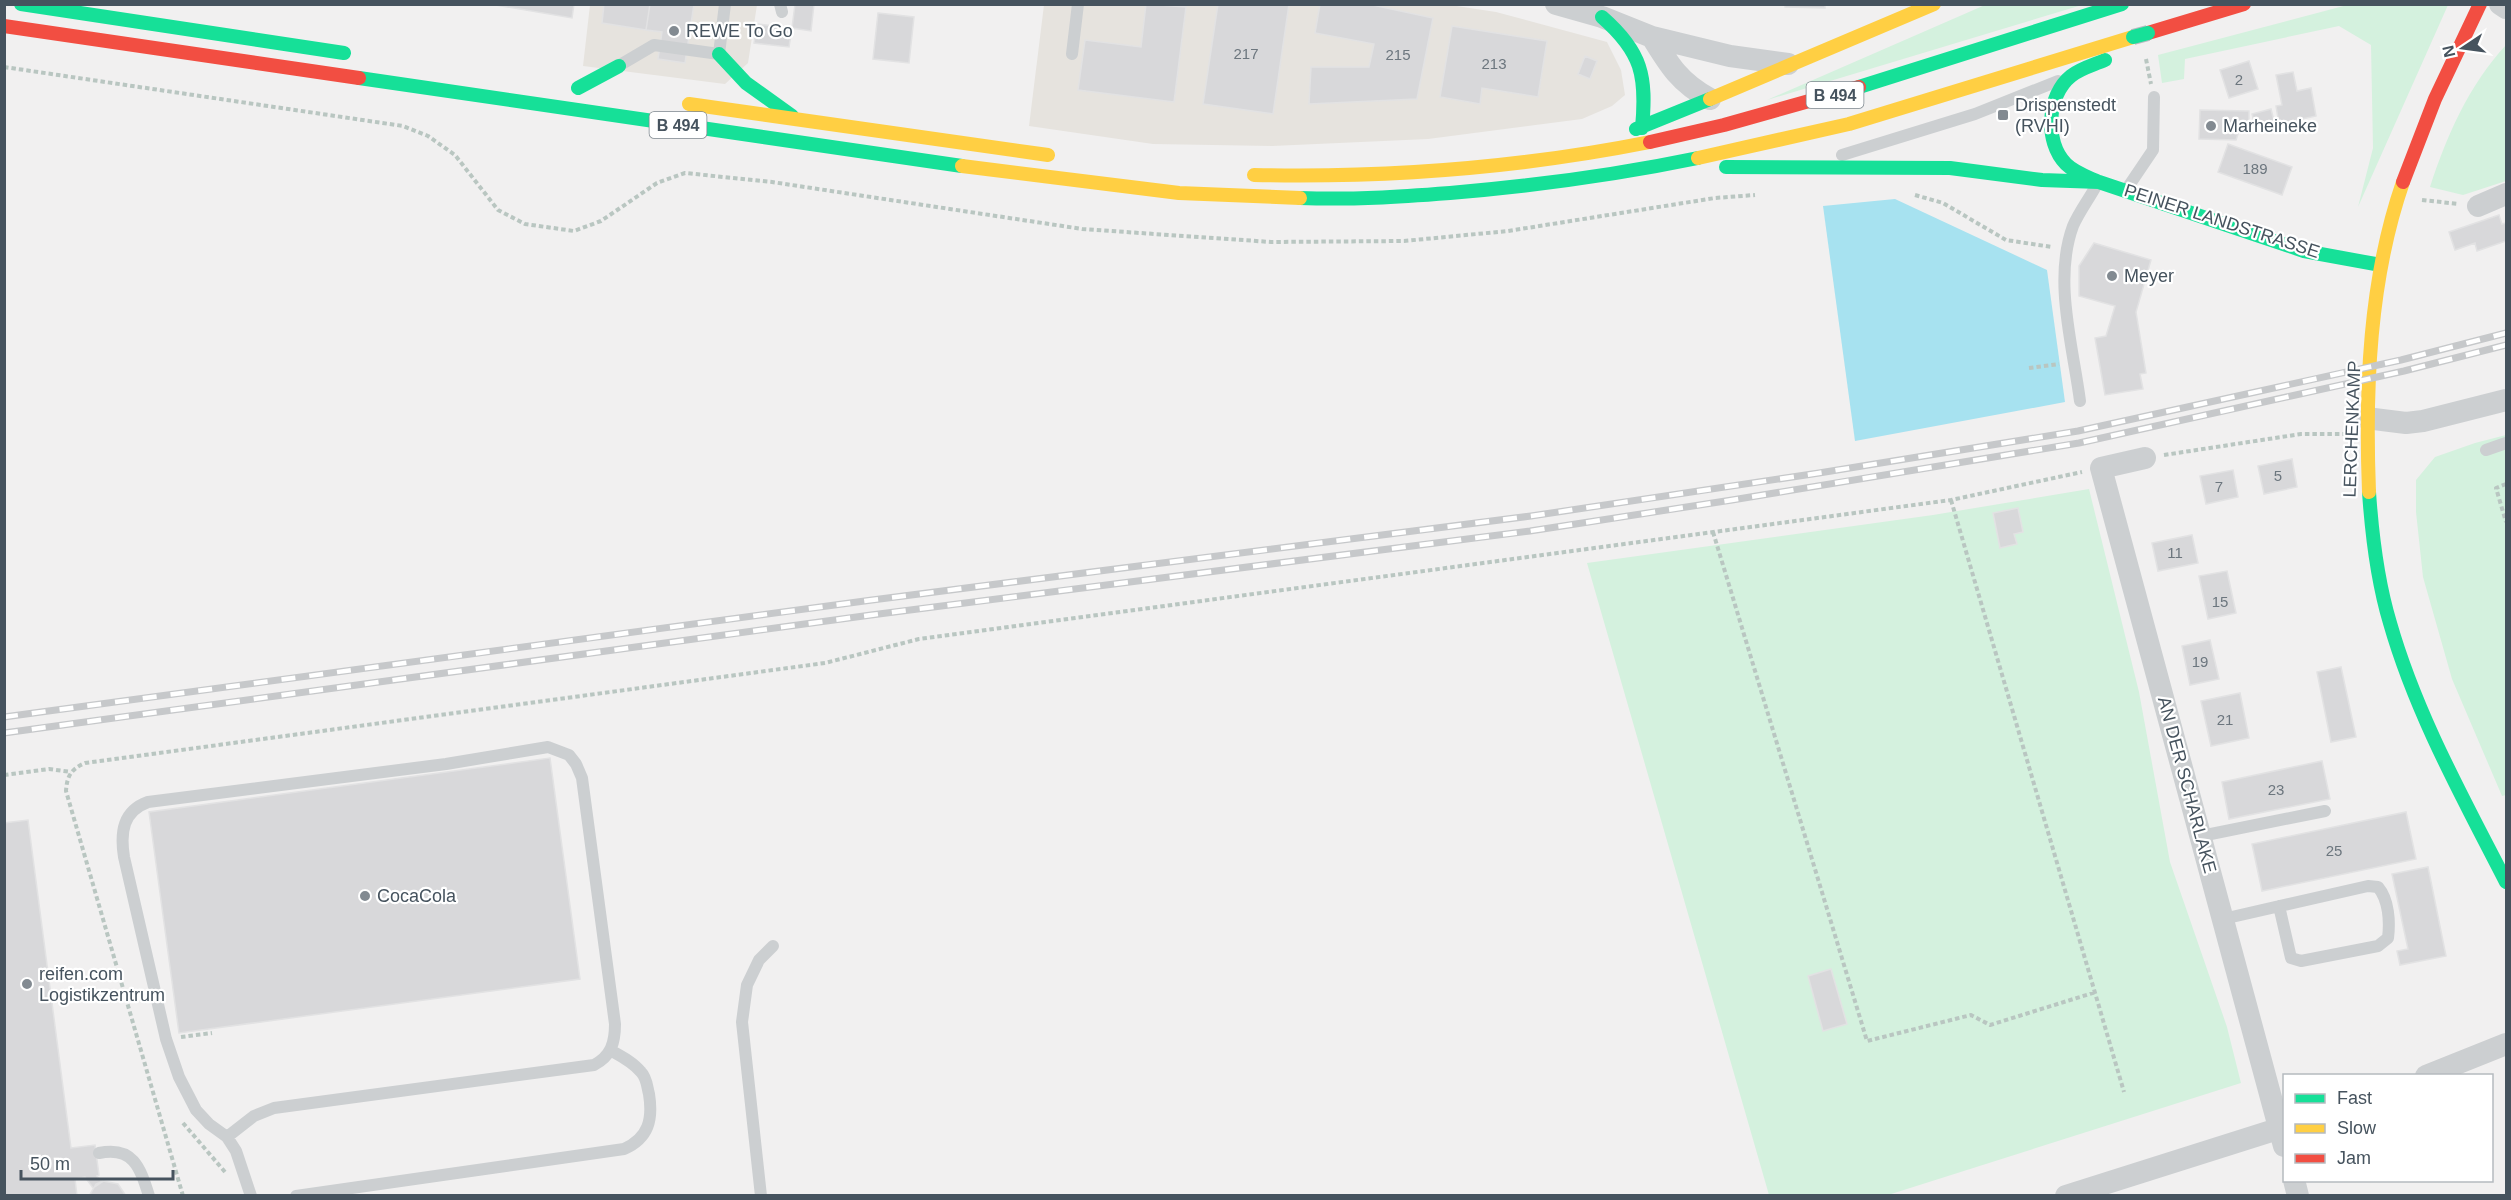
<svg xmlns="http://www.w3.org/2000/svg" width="2511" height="1200" font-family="Arial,sans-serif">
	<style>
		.commercial { fill: #e6e3de }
		.green { fill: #d4f1de }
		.water { fill: #a7e2f0 }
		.building { fill: #d8d8da; stroke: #e2e2e3; stroke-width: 1.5 }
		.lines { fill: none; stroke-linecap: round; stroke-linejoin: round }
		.path { stroke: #b9c6c1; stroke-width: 4; stroke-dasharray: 4.5 3; stroke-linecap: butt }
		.lane { stroke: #cccfd1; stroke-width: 12 }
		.street { stroke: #cccfd1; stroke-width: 22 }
		.fast { stroke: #16e098; stroke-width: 14 }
		.slow { stroke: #ffcf43; stroke-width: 14 }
		.jam { stroke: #f24e42; stroke-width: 14 }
		.rail-casing { stroke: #c6c8ca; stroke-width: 7 }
		.rail { stroke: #fff; stroke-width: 4.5; stroke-dasharray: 14; stroke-linecap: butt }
		.fast-bridge-casing { stroke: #b5bac0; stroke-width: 16; stroke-linecap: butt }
		.fast-bridge { stroke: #16e098; stroke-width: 14 }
		.poi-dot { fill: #828a91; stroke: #fff; stroke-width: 2 }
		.labels { text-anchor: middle; stroke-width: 4.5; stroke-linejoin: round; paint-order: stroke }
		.number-label { font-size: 15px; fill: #6c767e }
		.shield { fill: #fff; stroke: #7e878e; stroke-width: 1.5 }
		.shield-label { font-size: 16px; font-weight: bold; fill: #46535e }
		.poi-label { font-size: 18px; fill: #46535e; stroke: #fff; text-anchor: start }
		.street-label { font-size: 18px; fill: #46535e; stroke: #fff }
	</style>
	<rect width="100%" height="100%" fill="#f1f0f0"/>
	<path class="commercial" d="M590,5H757L748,63L725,84L583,66Z
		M1044,5H1450L1496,12L1607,42L1621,70L1625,95L1612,106L1582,119L1428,139L1272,146L1153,144L1029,126Z"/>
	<path class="green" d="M2351,4L2448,5L2358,207L2373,148L2371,45L2339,26L2185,59L2184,79L2162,83L2158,55Z
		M1985,5H2082L1767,100Z
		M2506,45V181L2463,195L2430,187C2447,135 2469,85 2506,45Z
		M2506,435V795L2502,796L2452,679L2423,577L2416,512V480L2435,457L2475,443Z
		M2089,489L2139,692L2170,862L2227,1027L2241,1083L1888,1195H1769L1587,563L1933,515Z"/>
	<path class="water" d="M1895,199L2047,270L2065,402L1855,441L1823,206Z"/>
	<path class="building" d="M490,4H574L572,18Z
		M604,4H650L646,30L602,23Z
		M650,4H694L685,63L658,59L662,32L646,30Z
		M795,4H814L811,31L792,28Z
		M1146,4L1186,7L1174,102L1078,90L1085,40L1141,47Z
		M1218,4H1289L1273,114L1203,104Z
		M1320,4H1368L1433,18L1417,99L1309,104L1311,67H1369L1374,44L1315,33Z
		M1785,4H1825V8L1785,7Z
		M878,13L914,17L909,63L873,59Z
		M757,24L792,28L789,47L754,43Z
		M1452,26L1547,41L1538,97L1482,88L1480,104L1440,97Z
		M1585,56L1597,61L1590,79L1578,74Z
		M2249,61L2258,89L2229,98L2220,70Z
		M2293,72L2297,91L2311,88L2316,116L2279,124L2276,106L2282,105L2276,75Z
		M2271,109L2275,125L2256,130L2252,114Z
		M2200,110L2249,111V128H2240L2236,140L2199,139Z
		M2228,144L2292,167L2282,195L2218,172Z
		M2499,215L2502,224L2506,223V241L2477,251L2475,243L2455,250L2449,232Z
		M2094,243L2151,260L2136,312L2146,373L2140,374L2143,389L2105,395L2095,338L2106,336L2115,306L2079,296V266Z
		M2292,459L2297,487L2264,494L2258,466Z
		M2233,470L2238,497L2206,504L2200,476Z
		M2018,508L2023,532L2014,534L2017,544L2000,548L1993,513Z
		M2192,535L2198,563L2158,571L2152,543Z
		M2227,571L2236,613L2208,619L2199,576Z
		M2210,640L2219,679L2190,685L2182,646Z
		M2341,667L2356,737L2331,742L2317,672Z
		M2240,693L2249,738L2211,746L2201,701Z
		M550,758L580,979L179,1033L149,812Z
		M2322,761L2330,799L2229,819L2222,782Z
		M2406,812L2416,859L2262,891L2252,844Z
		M28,820L71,1148L95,1145L99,1175L97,1176L102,1182L93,1188L85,1177L75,1179L77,1196H4V823Z
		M2428,867L2446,956L2400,965L2397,951L2408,949L2392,874Z
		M1831,969L1847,1024L1823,1031L1808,976Z
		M103,1181L118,1184L126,1196H89L96,1184Z"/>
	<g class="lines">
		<path class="path" d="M2146,59L2151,84
			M4,67L403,126L428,136L455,155L498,210L525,224L574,231L601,221L657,183L685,173L772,182L1082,229L1271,242L1404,241L1508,231L1715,198L1755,195
			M1915,195L1943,203L2006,240L2052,247
			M2422,200L2459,204
			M2029,368L2059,364
			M2164,455L2301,434H2344
			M2506,484L2496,488L2506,522
			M1951,500L2124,1092
			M1713,532L1867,1041L1971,1015L1990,1025L2096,992
			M4,775L49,769L71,772
			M181,1037L212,1033
			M183,1123L225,1172
			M183,1196L66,791C67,776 71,769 85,763L825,663L919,639L1951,500L2082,472"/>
		<path class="lane" d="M780,4L782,12
			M1072,54L1078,4
			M620,65L654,45L719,54L725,4
			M1842,155L1975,114L2058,81
			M2126,190L2153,150L2154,97
			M2080,401C2073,346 2053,280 2073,226C2079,212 2089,199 2096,186
			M2486,450L2506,443
			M2201,836L2325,811
			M2223,919L2368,886L2378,887C2389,900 2390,922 2388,938L2378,946L2301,961L2291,958L2279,906
			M227,1137L254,1116L274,1108L594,1065C611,1056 615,1043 615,1024L582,778L576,764L569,755L548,747L446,764L148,802C123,811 120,832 124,857L166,1039L179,1077L196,1110L209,1124L227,1137L236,1151L251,1196
			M99,1153C133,1146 140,1167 149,1196
			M296,1196L624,1149C649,1138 653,1119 649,1094C647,1087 647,1078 641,1072C633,1062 621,1056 610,1050
			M761,1196L742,1022L747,985L759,960L773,946"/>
		<path class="street" d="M1556,4L1602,17L1652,37L1730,56L1788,64
			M2500,4L2506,8
			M1652,37C1669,65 1680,83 1710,99
			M2478,206L2506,194
			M2366,418L2406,423L2423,421L2506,400
			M2145,458L2101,468L2284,1146
			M2426,1076L2506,1044
			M2294,1180L2298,1196
			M2066,1196L2284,1127"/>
		<path class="fast" d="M21,4L344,53
			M1602,17C1642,52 1647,76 1642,128
			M719,54L746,83L792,116
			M359,78L962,166
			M1859,87L2122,4
			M578,88L619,66
			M1636,129L1710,99
			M1726,167L1950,168L2042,180L2099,182
			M2099,182L2304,251L2381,265
			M2099,182C2088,177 2075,173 2066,164C2044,142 2047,95 2071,76C2081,68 2094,65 2105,60
			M1300,198C1352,200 1398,197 1450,193C1533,186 1616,175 1698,158
			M2369,492C2372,536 2377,580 2390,623C2416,714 2463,798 2506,882"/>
		<path class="slow" d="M1710,99L1934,4
			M689,104L1048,155
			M1698,158L1849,124L2133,37
			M962,166L1179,193L1300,198
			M1254,175C1387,178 1519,168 1650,142
			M2369,492C2365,389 2369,280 2403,182"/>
		<path class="jam" d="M4,26L359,78
			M2148,33L2244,4
			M1650,142L1724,125L1859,87
			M2403,182L2435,99L2480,4"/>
		<g class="rail-casing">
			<path id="rail" d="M4,717L872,600L1531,516L1819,473L2078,431L2401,360L2506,333
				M4,733L871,615L1530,531L1732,500L2079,443L2404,371L2506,345"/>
		</g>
		<use href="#rail" class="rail"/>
		<g class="fast-bridge-casing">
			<path id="fast-bridge" d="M2133,37L2148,33"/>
		</g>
		<use href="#fast-bridge" class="fast-bridge"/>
	</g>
	<g class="poi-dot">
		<circle cx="674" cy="31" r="6"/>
		<rect x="1997" y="109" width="12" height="12" rx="3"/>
		<circle cx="2211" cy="126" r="6"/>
		<circle cx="2112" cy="276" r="6"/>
		<circle cx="365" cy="896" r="6"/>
		<circle cx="27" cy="984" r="6"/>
	</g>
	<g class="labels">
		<g class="number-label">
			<text x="1246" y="59">217</text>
			<text x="1398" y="60">215</text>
			<text x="1494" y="69">213</text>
			<text x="2239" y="85">2</text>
			<text x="2255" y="174">189</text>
			<text x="2278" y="481">5</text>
			<text x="2219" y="492">7</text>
			<text x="2175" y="558">11</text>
			<text x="2220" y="607">15</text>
			<text x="2200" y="667">19</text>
			<text x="2225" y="725">21</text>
			<text x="2276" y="795">23</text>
			<text x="2334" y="856">25</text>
		</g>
		<g class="shield">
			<rect x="1806.5" y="82" width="57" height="26" rx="4.5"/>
			<rect x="649.5" y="112" width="57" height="26" rx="4.5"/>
		</g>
		<g class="shield-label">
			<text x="1835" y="101">B 494</text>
			<text x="678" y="131">B 494</text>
		</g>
		<g class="poi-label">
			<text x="686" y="37">REWE To Go</text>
			<text x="2015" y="111">Drispenstedt<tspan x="2015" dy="21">(RVHI)</tspan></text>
			<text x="2223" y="132">Marheineke</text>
			<text x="2124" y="282">Meyer</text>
			<text x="377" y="902">CocaCola</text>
			<text x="39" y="980">reifen.com<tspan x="39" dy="21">Logistikzentrum</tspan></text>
		</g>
		<g class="street-label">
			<text transform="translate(2222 221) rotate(18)" y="6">PEINER LANDSTRASSE</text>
			<text transform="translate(2352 429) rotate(-88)" y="6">LERCHENKAMP</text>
			<text transform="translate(2187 785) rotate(75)" y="6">AN DER SCHARLAKE</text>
		</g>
	</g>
	<rect width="2511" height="1200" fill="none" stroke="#46535e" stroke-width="12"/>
	<rect x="2283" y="1074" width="210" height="108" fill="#ffffff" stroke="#b5babf" stroke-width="1.5"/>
	<rect x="2295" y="1094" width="30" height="9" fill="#16e098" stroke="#b5babf" stroke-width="1.5"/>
	<text x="2337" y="1104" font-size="18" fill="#46535e">Fast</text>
	<rect x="2295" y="1124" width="30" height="9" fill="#ffcf43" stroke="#b5babf" stroke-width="1.5"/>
	<text x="2337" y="1134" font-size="18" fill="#46535e">Slow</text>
	<rect x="2295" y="1154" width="30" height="9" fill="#f24e42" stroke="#b5babf" stroke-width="1.5"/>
	<text x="2337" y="1164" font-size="18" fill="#46535e">Jam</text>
	<g transform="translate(2463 48) rotate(257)" stroke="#ffffff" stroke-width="4.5" paint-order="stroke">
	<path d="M0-4.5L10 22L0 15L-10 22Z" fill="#46535e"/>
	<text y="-9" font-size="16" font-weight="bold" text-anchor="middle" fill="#46535e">N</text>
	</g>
	<path d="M21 1170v9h152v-9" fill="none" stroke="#46535e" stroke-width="3"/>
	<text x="30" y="1170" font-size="18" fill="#46535e" stroke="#ffffff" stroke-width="4.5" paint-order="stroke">50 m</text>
</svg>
